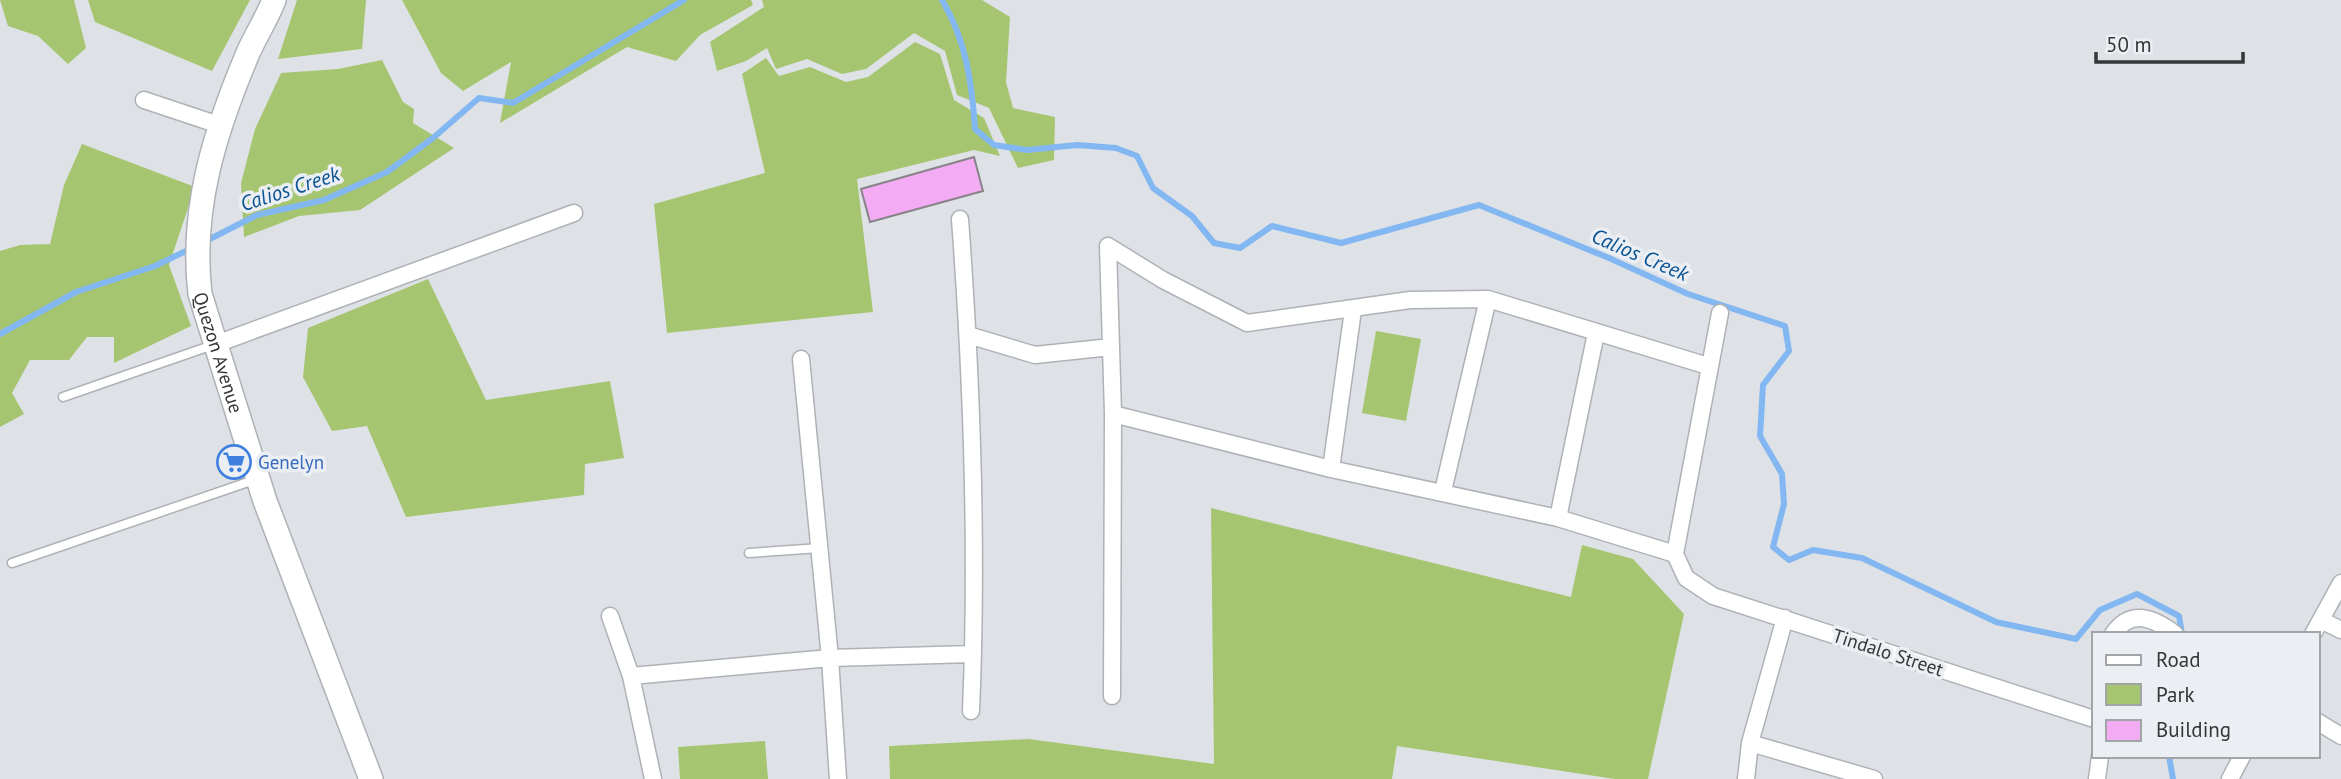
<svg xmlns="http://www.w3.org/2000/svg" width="2341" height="779" font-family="'PT Sans',sans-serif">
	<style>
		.green { fill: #a6c571 }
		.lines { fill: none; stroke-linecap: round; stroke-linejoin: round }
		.stream { stroke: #83b7f2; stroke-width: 6 }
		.building { fill: #f3abf4; stroke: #878387; stroke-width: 2 }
		.service-casing { stroke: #aeb2b6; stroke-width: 11 }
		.minor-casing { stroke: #aeb2b6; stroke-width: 19 }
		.secondary-casing { stroke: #aeb2b6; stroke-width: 26 }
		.service { stroke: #fff; stroke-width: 8 }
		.minor { stroke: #fff; stroke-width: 16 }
		.secondary { stroke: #fff; stroke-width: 23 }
		.labels { text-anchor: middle; stroke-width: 7; stroke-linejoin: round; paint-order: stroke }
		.street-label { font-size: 19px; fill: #343637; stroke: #ebeff4 }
		.shop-label { font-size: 19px; fill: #366cbe; stroke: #ebeff4; text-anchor: start }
		.water-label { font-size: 21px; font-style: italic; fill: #0a5393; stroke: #ebeff4 }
	</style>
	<rect width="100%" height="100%" fill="#dee2e6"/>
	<path class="green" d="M0,0H74L86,48L68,64L38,36L8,26Z
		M88,0H250L212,71L95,22Z
		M297,0H366L362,49L278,59Z
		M402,0H751L753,5L700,35L676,61L627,47L500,123L511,62L463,91L441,73Z
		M762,0H982L1010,17L1006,82L1013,108L1055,117L1054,160L1018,168L989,108L957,95L945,51L914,33L866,69L842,74L807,59L776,69L767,48L746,61L717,71L710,42L764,7Z
		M915,42L940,54L954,100L984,118L1000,156L974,150L857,179L873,312L667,333L654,204L765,173L742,74L766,58L779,76L810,67L846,82L868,77Z
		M382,60L403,102L414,109L413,123L454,148L360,210L299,216L244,237L241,183L255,129L281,73L338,69Z
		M82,144L195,187L169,265L191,326L114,363V337H87L69,360H30L12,393L24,414L0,427V251L20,245L50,244L64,185Z
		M428,279L486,400L610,381L624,458L585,464L584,495L406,517L367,426L332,431L303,377L308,328Z
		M1376,331L1421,339L1406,421L1362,413Z
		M1211,508L1571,597L1582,545L1633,559L1684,614L1648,779H1615L1397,746L1392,779H890L889,746L1029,739L1214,764Z
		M765,741L768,779H680L678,747Z"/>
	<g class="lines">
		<path class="stream" d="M942,0C966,40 972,83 975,129L994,145L1027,150L1077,145L1116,148L1137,156L1153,188L1192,216L1214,243L1240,248L1272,226L1341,243L1479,205L1609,258L1688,294L1785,326L1789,351L1763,385L1760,436L1782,474L1784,504L1773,547L1789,560L1813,550L1862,558L1996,622L2076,639L2100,610L2137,594L2179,616L2182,634
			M202,243L257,215L324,200L387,172L433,138L479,98L513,103L684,0
			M0,334L76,292L155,266L192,248
			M2169,756L2173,779"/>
	</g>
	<path class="building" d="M974,157L983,191L870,222L861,189Z"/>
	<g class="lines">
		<g class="service-casing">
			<path id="service" d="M63,397L213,345
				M749,553L820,548
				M12,563L257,479"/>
		</g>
		<g class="minor-casing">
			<path id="minor" d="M144,100L219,125
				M960,219C972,382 978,547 971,711
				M1108,246L1163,280L1247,323L1410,300L1488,299L1708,366
				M1108,246L1113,414L1112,696
				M1720,313L1675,554L1686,578L1713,596L2094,719
				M968,335L1035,355L1111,347
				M216,344L574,213
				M801,359L830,658L838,779
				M1113,414L1331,469L1558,518L1675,554
				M1331,469L1353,310
				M1443,491L1488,299
				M1558,518L1596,333
				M610,616L631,676L653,779
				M2321,620L2341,630
				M2113,634C2131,608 2154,618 2175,634
				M2313,634L2341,583
				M631,676L830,658L973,654
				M2318,722L2341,736
				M1750,743L1874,779
				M1746,779L1750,743L1785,618
				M2097,779L2100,756
				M2230,779L2242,756"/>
		</g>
		<g class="secondary-casing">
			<g id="secondary">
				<path id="s1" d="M274,0C267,18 256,35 248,53C215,131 190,209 200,294L265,501L371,779"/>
			</g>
		</g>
		<use href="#service" class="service"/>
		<use href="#minor" class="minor"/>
		<use href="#secondary" class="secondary"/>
	</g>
	<defs>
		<g id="supermarket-ring" transform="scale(1.75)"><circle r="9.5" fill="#ebeff4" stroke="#3f7fe0" stroke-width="1.5"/><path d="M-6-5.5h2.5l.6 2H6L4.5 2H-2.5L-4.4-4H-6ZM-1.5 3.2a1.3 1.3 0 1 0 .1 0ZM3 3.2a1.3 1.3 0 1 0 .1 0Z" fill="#3f7fe0"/></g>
	</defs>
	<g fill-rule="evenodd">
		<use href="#supermarket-ring" x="234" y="462"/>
	</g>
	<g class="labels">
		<g class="street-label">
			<text dy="7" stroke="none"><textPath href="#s1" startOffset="369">Quezon Avenue</textPath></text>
			<text transform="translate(1888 652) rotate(18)" y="7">Tindalo Street</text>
		</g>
		<g class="shop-label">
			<text x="258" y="469">Genelyn</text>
		</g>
		<g class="water-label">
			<text transform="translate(290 189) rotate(-18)" y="7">Calios Creek</text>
			<text transform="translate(1640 255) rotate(23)" y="7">Calios Creek</text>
		</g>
	</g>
	<rect x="2092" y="632" width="228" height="126" fill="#ebeff4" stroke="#a2a5a8" stroke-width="2"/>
	<rect x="2106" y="655" width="35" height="10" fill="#ffffff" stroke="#a2a5a8" stroke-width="2"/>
	<text x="2156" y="667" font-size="21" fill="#343637">Road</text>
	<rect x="2106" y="684" width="35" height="21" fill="#a6c571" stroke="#a2a5a8" stroke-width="2"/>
	<text x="2156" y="702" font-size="21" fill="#343637">Park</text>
	<rect x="2106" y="720" width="35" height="21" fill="#f3abf4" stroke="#a2a5a8" stroke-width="2"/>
	<text x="2156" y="737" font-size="21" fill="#343637">Building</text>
	<path d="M2096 52v10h147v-10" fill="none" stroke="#343637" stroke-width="3.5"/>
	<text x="2106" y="52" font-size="21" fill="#343637" stroke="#ebeff4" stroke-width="5" paint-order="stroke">50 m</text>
</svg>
